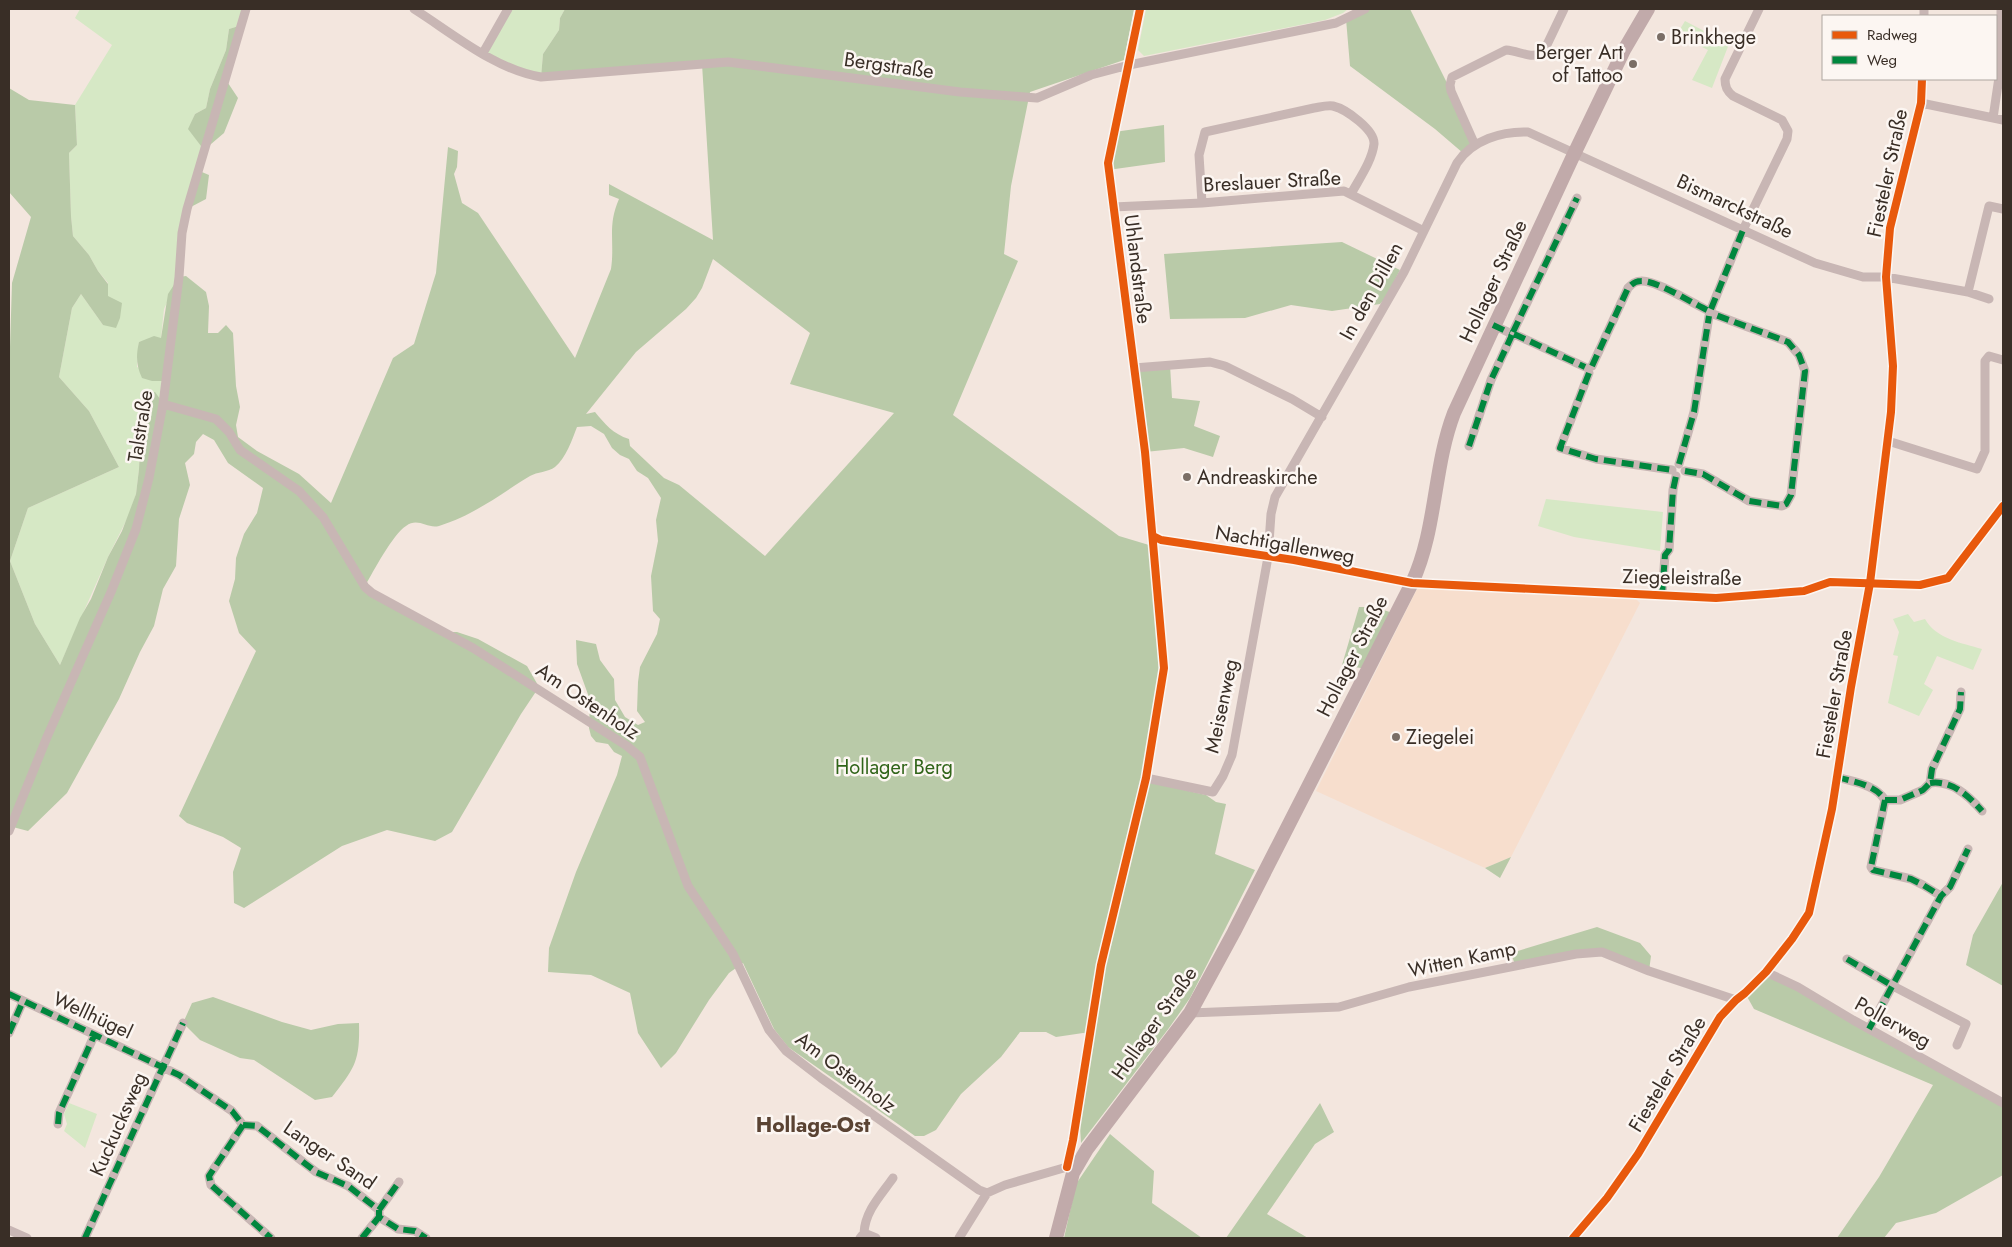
<svg xmlns="http://www.w3.org/2000/svg" width="2012" height="1247" font-family="Jost,sans-serif">
	<style>
		.built { fill: #f7decd }
		.green { fill: #d6e8c5 }
		.forest { fill: #b9caa8; fill-rule: evenodd }
		.lines { fill: none; stroke-linecap: round; stroke-linejoin: round }
		.street { stroke: #c8b6b4; stroke-width: 9 }
		.secondary { stroke: #c1aaaa; stroke-width: 14 }
		.quiet { stroke: #00873e; stroke-width: 6; stroke-dasharray: 12 6; stroke-linecap: butt }
		.cycleway-casing { stroke: #fcf6f2; stroke-width: 11 }
		.cycleway { stroke: #e8590c; stroke-width: 8 }
		.poi-dot { fill: #7a6e66; stroke: #fcf6f2; stroke-width: 2 }
		.labels { text-anchor: middle; stroke-width: 5; stroke-linejoin: round; paint-order: stroke }
		.poi-label { font-size: 20px; fill: #392e26; stroke: #fcf6f2; text-anchor: start }
		.street-label { font-size: 20px; fill: #392e26; stroke: #fcf6f2 }
		.park-label { font-size: 20px; fill: #306419; stroke: #fcf6f2 }
		.neighbourhood-label { font-size: 21px; font-weight: bold; fill: #5a4333; stroke: #fcf6f2 }
	</style>
	<rect width="100%" height="100%" fill="#f3e6de"/>
	<path class="built" d="M1444,588L1523,594L1635,598L1640,603L1511,857L1485,868L1316,791L1417,589Z"/>
	<path class="green" d="M80,9H246L242,25L229,29L226,50L210,89L206,108L195,114L189,129L204,150L187,209L179,277L164,309L161,338L139,342L137,367L165,381L163,404L144,411L141,422L139,469L136,494L129,515L108,557L60,665L35,624L10,561L28,508L119,467L89,411L59,377L72,308L81,294L103,325L108,283L98,271L89,255L73,236L71,216L69,153L77,145L75,105L112,45L75,18Z
		M508,9H565L560,18L559,30L543,54L541,77L483,53Z
		M1146,9H1348L1343,13L1325,20L1144,56L1138,50Z
		M1685,21L1729,44L1712,88L1692,80L1708,50L1677,34Z
		M1546,499L1663,512L1660,551L1574,537L1538,526Z
		M1908,614L1914,622L1925,619C1936,639 1962,643 1982,649L1973,670L1937,656L1924,684L1933,690L1919,716L1888,703L1898,656L1893,655L1899,632L1893,619Z
		M69,1103L97,1114L85,1148L64,1131L67,1124L64,1114Z"/>
	<path class="forest" d="M565,9H1134L1124,60L1030,92L1011,186L1004,254L1018,261L953,415L1119,536L1149,545L1158,646L1159,673L1141,780L1206,795L1216,802L1226,804L1215,854L1255,870L1190,998L1169,1028L1081,1143L1080,1126L1091,1034L1083,1033L1056,1037L1046,1032H1020L1001,1057L961,1094L936,1130L924,1136H915L788,1047L774,1029L743,963L729,973L709,1000L676,1053L661,1068L638,1033L630,993L591,975L548,972L549,948L576,872L617,775L622,756L614,752L608,744L596,742L591,736L589,728L590,700L577,664L576,640L596,644L600,660L614,679L615,700L625,717L638,725L645,722L637,711L638,682L640,667L657,634L660,619L653,611L651,576L658,541L656,520L661,498L648,478L637,471L629,459L620,455L612,448L604,434L591,426L577,427C572,440 566,458 555,467C548,472 537,472 530,476C497,496 476,514 439,526C427,529 418,517 406,526C393,534 373,572 365,586L443,632H457L478,639L527,666L539,687L521,714L452,832L435,841L387,830L342,846L244,908L234,903L233,872L241,848L223,837L187,823L179,816L256,651L239,633L229,601L235,579L236,558L244,534L257,513L263,488L228,463L214,440L203,434L196,442L194,454L185,463L190,485L179,519L176,566L163,589L154,626L140,652L119,699L67,793L28,831L9,826V379L12,283L31,217L9,192V88L29,100L75,105L77,145L69,153L71,216L73,236L89,255L98,271L108,284V296L122,303L120,318L116,328L103,325L81,294L72,308L59,377L89,411L119,467L28,508L10,561L35,624L60,665L80,618L91,599L108,557L122,531L136,494L139,469L141,422L144,411L142,404L148,395L155,392L163,403L165,381H152L142,378C136,365 136,355 139,342L154,336L161,338L168,294L179,277L186,276L206,292L209,306L208,333H218L226,325L233,333L236,386L240,407L236,425L238,437L257,451L299,474L331,503L393,358L414,344L436,273L448,147L458,151L457,167L454,174L462,203L478,213L575,358L611,269C615,242 607,226 619,199L609,195V184L713,240L702,64L541,77L543,54L559,30L560,18ZM713,259L810,333L790,384L894,413L765,556L679,485L664,478L630,446L629,439C613,434 605,424 595,412L586,414L636,352L686,309L696,298L702,288Z
		M1365,9H1410L1451,91L1475,145L1463,153L1435,129L1350,66L1346,19Z
		M242,25L226,80L238,98L224,133L204,150L188,129L195,114L206,108L210,89L226,50L229,29Z
		M1164,125L1165,162L1108,170L1114,132Z
		M197,170L209,175L206,199L187,209Z
		M1342,242L1400,270L1386,298L1380,304L1332,311L1291,305L1245,318L1170,319L1164,254Z
		M1170,365L1172,398L1200,401L1194,426L1220,436L1213,457L1184,448L1145,452L1134,368Z
		M1359,607H1374L1396,614L1367,669L1342,665Z
		M1511,857L1500,878L1485,868Z
		M2003,882V986L1966,965L1973,935Z
		M1597,927L1640,943L1651,956L1649,971L1602,952L1515,965L1511,953Z
		M1766,972L2003,1103V1175L1936,1213L1896,1223L1884,1238H1837L1879,1177L1933,1085L1754,1009L1745,993Z
		M213,997L282,1022L311,1030L338,1024L359,1023C360,1061 355,1068 332,1097L315,1100L254,1060L240,1058L200,1040L183,1023L192,1003Z
		M1320,1103L1334,1132L1315,1144L1267,1214L1308,1238H1226Z
		M1110,1134L1154,1171L1152,1203L1202,1238H1064L1076,1184Z"/>
	<g class="lines">
		<path class="street" d="M414,9C452,33 496,70 541,77L728,62L960,92L1037,98L1091,75L1129,65L1336,23L1365,9
			M1140,9L1108,163L1145,452L1153,536L1161,540L1294,560L1412,583L1716,598L1804,591L1830,582L1920,585L1948,578L2003,506
			M1924,9V16
			M483,53L508,9
			M1921,103L2003,120
			M1993,118L2001,64V9
			M1475,145L1451,91L1450,85L1452,77L1506,50C1520,51 1529,59 1543,53L1564,9
			M1202,203L1199,155L1205,132L1314,108C1320,107 1327,105 1333,106C1346,109 1375,130 1374,144C1372,161 1359,179 1351,194
			M1113,207L1202,203L1344,191L1424,231
			M1968,292L1989,206L2003,209
			M1711,309L1743,230L1787,139L1788,131L1782,120L1733,96C1727,91 1725,87 1725,79L1759,9
			M1493,325L1510,333
			M1513,332L1577,198
			M1514,334L1585,367
			M1592,366L1628,288C1632,284 1635,281 1641,281C1656,280 1692,303 1707,310
			M1134,368L1210,362L1225,366L1292,399L1322,417
			M1589,373L1560,448L1596,459L1672,470
			M163,404L216,419L229,432L240,450L299,491L323,517L365,587L372,593L473,648L627,746L640,757L688,886L733,954L769,1030L786,1051L821,1078L979,1190L987,1193
			M1888,441L1977,469L1985,451V361L1989,356L2003,360
			M1469,446L1491,380L1512,335
			M1679,464L1694,412L1709,316
			M1685,471L1703,474L1749,501L1782,506L1786,504L1791,495L1805,371L1799,355L1788,342L1713,314
			M1662,595L1665,555L1669,550L1673,490L1676,476
			M1837,777C1853,782 1875,784 1885,800L1871,867L1873,870L1911,879L1923,885L1941,896
			M1146,778L1213,792L1223,776L1232,755L1268,557L1271,514L1275,497L1404,272L1457,163C1472,140 1502,131 1528,132L1815,263L1863,277H1886L1968,292L1989,299
			M1930,783C1951,780 1968,795 1982,811
			M1885,800H1900L1923,790L1930,783L1932,769L1960,709L1961,692
			M9,831L47,737L111,592L136,529L149,478L163,404L179,277L182,233L187,209L246,9
			M1847,959L1893,986L1966,1024L1957,1045
			M1766,972L1798,987L1853,1020L2003,1103
			M9,994L179,1075L232,1111L243,1125L257,1126L316,1172L348,1186L379,1210V1217L398,1229L415,1231L426,1238
			M1190,1013L1339,1007L1409,987L1576,954L1602,952L1649,971L1736,1000
			M1869,1029L1941,896L1950,887L1968,849
			M9,1033L23,1001
			M58,1124L59,1113L94,1036
			M243,1125L209,1176L211,1185L271,1238
			M379,1210L399,1182
			M9,1230L27,1238
			M864,1233C865,1211 881,1195 893,1178
			M85,1238L183,1023
			M362,1238L379,1217
			M860,1238L864,1233L876,1238
			M959,1238L987,1193L1005,1185L1067,1167L1075,1169
			M1573,1238L1607,1198L1638,1154L1720,1017L1736,1000L1745,993L1766,972L1792,939L1809,913L1832,809L1851,687L1870,583L1891,412L1893,366L1886,277L1890,228L1921,103L1922,79"/>
		<path class="secondary" d="M1056,1238L1073,1173L1087,1149L1190,1013L1234,932L1412,583C1437,529 1433,468 1454,413L1575,152L1624,50L1648,9"/>
		<path class="quiet" d="M1711,309L1743,230
			M1493,325L1510,333
			M1513,332L1577,198
			M1514,334L1585,367
			M1592,366L1628,288C1632,284 1635,281 1641,281C1656,280 1692,303 1707,310
			M1589,373L1560,448L1596,459L1672,470
			M1469,446L1491,380L1512,335
			M1679,464L1694,412L1709,316
			M1685,471L1703,474L1749,501L1782,506L1786,504L1791,495L1805,371L1799,355L1788,342L1713,314
			M1662,595L1665,555L1669,550L1673,490L1676,476
			M1837,777C1853,782 1875,784 1885,800L1871,867L1873,870L1911,879L1923,885L1941,896
			M1930,783C1951,780 1968,795 1982,811
			M1885,800H1900L1923,790L1930,783L1932,769L1960,709L1961,692
			M1847,959L1893,986
			M9,994L179,1075L232,1111L243,1125L257,1126L316,1172L348,1186L379,1210V1217L398,1229L415,1231L426,1238
			M1869,1029L1941,896L1950,887L1968,849
			M9,1033L23,1001
			M58,1124L59,1113L94,1036
			M243,1125L209,1176L211,1185L271,1238
			M379,1210L399,1182
			M85,1238L183,1023
			M362,1238L379,1217"/>
		<g class="cycleway-casing">
			<path id="cycleway" d="M1153,536L1161,540L1294,560L1412,583L1716,598L1804,591L1830,582L1920,585L1948,578L2003,506
				M1067,1167L1073,1140L1101,965L1146,778L1164,668L1145,452L1108,163L1140,9
				M1573,1238L1607,1198L1638,1154L1720,1017L1736,1000L1745,993L1766,972L1792,939L1809,913L1832,809L1851,687L1870,583L1891,412L1893,366L1886,277L1890,228L1921,103L1922,79"/>
		</g>
		<use href="#cycleway" class="cycleway"/>
	</g>
	<g class="poi-dot">
		<circle cx="1661" cy="37" r="5"/>
		<circle cx="1633" cy="64" r="5"/>
		<circle cx="1187" cy="477" r="5"/>
		<circle cx="1396" cy="737" r="5"/>
	</g>
	<g class="labels">
		<g class="poi-label">
			<text x="1671" y="44">Brinkhege</text>
			<text x="1623" y="59" text-anchor="end">Berger Art<tspan x="1623" dy="23">of Tattoo</tspan></text>
			<text x="1197" y="484">Andreaskirche</text>
			<text x="1406" y="744">Ziegelei</text>
		</g>
		<g class="street-label">
			<text transform="translate(889 65) rotate(8)" y="7">Bergstraße</text>
			<text transform="translate(1887 173) rotate(-78)" y="7">Fiesteler Straße</text>
			<text transform="translate(1272 181) rotate(-3)" y="7">Breslauer Straße</text>
			<text transform="translate(1735 206) rotate(25)" y="7">Bismarckstraße</text>
			<text transform="translate(1138 269) rotate(83)" y="7">Uhlandstraße</text>
			<text transform="translate(1493 281) rotate(-65)" y="7">Hollager Straße</text>
			<text transform="translate(1371 291) rotate(-61)" y="7">In den Dillen</text>
			<text transform="translate(140 426) rotate(-81)" y="7">Talstraße</text>
			<text transform="translate(1285 544) rotate(10)" y="7">Nachtigallenweg</text>
			<text transform="translate(1682 577) rotate(1)" y="7">Ziegeleistraße</text>
			<text transform="translate(1352 656) rotate(-63)" y="7">Hollager Straße</text>
			<text transform="translate(1834 694) rotate(-80)" y="7">Fiesteler Straße</text>
			<text transform="translate(588 701) rotate(34)" y="7">Am Ostenholz</text>
			<text transform="translate(1221 706) rotate(-78)" y="7">Meisenweg</text>
			<text transform="translate(1462 959) rotate(-12)" y="7">Witten Kamp</text>
			<text transform="translate(93 1015) rotate(25)" y="7">Wellhügel</text>
			<text transform="translate(1893 1022) rotate(29)" y="7">Pollerweg</text>
			<text transform="translate(1154 1023) rotate(-55)" y="7">Hollager Straße</text>
			<text transform="translate(846 1072) rotate(37)" y="7">Am Ostenholz</text>
			<text transform="translate(1667 1074) rotate(-59)" y="7">Fiesteler Straße</text>
			<text transform="translate(118 1124) rotate(-66)" y="7">Kuckucksweg</text>
			<text transform="translate(330 1155) rotate(34)" y="7">Langer Sand</text>
		</g>
		<g class="park-label">
			<text x="894" y="774">Hollager Berg</text>
		</g>
		<g class="neighbourhood-label">
			<text x="813" y="1132">Hollage-Ost</text>
		</g>
	</g>
	<rect width="2012" height="1247" fill="none" stroke="#392e26" stroke-width="20"/>
	<rect x="1822" y="15" width="175" height="65" fill="#fcf6f2" stroke="#aea6a0"/>
	<rect x="1832" y="31" width="25" height="8" fill="#e8590c" stroke="#aea6a0"/>
	<text x="1867" y="40" font-size="15" fill="#392e26">Radweg</text>
	<rect x="1832" y="56" width="25" height="8" fill="#00873e" stroke="#aea6a0"/>
	<text x="1867" y="65" font-size="15" fill="#392e26">Weg</text>
</svg>
